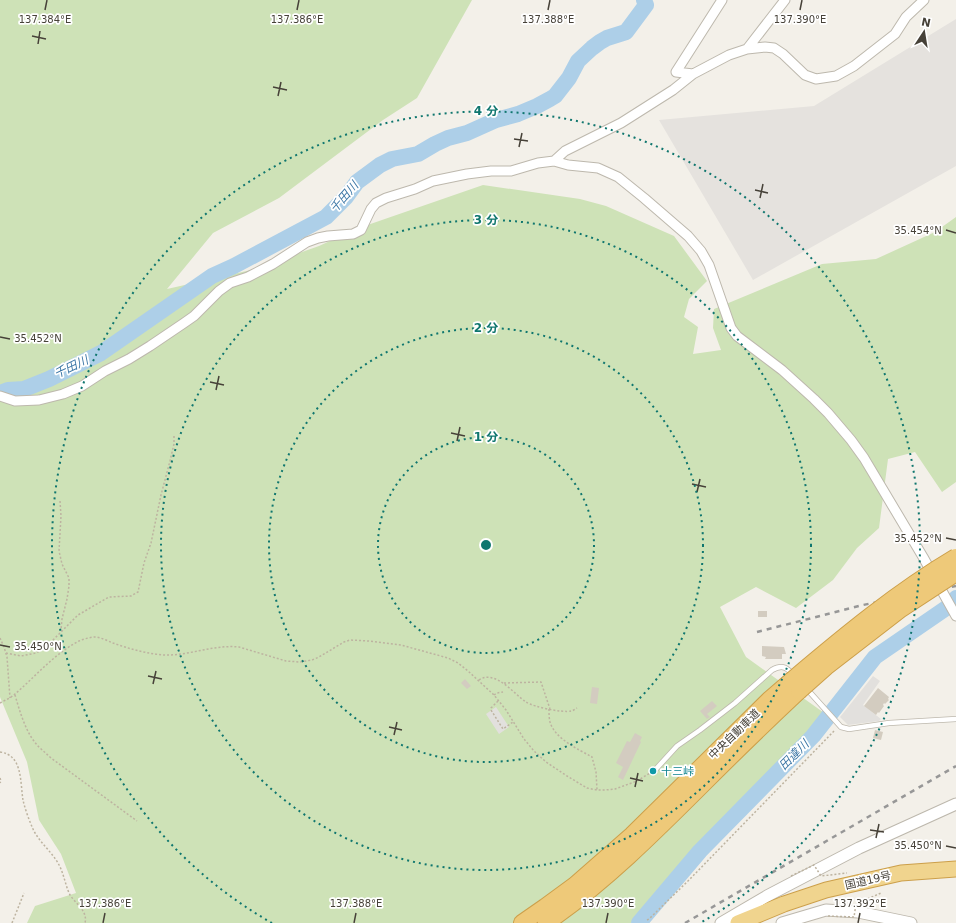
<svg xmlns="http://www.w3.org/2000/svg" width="956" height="923" font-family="'DejaVu Sans','Noto Sans JP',sans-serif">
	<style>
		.industrial { fill: #e5e2de }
		.green { fill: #cee2b7 }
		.parking { fill: #e2e0dd }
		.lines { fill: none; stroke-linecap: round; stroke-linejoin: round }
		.river { stroke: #adcfe8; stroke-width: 16 }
		.building { fill: #d3ccc0 }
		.service-casing { stroke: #bdb8ad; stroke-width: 6 }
		.minor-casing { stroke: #bdb8ad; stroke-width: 11 }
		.tertiary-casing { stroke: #bdb8ad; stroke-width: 13 }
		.trunk-casing { stroke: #cc9f4a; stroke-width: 17 }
		.motorway-casing { stroke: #cc9f4a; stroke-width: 18 }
		.path { stroke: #bdb3a0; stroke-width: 1.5; stroke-dasharray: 2 2; stroke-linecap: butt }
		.service { stroke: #fff; stroke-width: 4.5 }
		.minor { stroke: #fff; stroke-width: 9 }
		.tertiary { stroke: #fff; stroke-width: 11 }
		.trunk { stroke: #f0d48e; stroke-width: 15 }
		.motorway { stroke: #eec979; stroke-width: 16 }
		.rail { stroke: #979797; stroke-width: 2.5; stroke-dasharray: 5 5; stroke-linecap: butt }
		.motorway-bridge-casing { stroke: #cc9f4a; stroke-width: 18; stroke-linecap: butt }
		.path-bridge { stroke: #bdb3a0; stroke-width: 1.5; stroke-dasharray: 2 2; stroke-linecap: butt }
		.motorway-bridge { stroke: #eec979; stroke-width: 16 }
		.ticks { fill: none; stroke: #464138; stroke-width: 1.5 }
		.ring { fill: none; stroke: #0f766e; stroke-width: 2; stroke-dasharray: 2 4 }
		.culture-dot { fill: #0f9aa8; stroke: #fff; stroke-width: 1.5 }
		.labels { text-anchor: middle; stroke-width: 3.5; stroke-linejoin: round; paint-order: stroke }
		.street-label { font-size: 11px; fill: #464138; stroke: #fff }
		.culture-label { font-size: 11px; fill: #0d838f; stroke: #fff; text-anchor: start }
		.water-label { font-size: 12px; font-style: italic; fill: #3d77a6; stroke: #fff }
		.ticks-label { font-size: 10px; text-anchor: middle; fill: #464138; stroke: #fff; stroke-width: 3.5; stroke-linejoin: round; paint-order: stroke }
		.centre { fill: #0f766e; stroke: #fff; stroke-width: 2 }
		.ring-label { font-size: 12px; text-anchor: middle; font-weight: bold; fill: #0f766e; stroke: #fff; stroke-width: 3.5; stroke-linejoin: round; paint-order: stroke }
	</style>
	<rect width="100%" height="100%" fill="#f3f0e9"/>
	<path class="industrial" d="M956,19V166L753,280L659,120L814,106Z"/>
	<path class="green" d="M0,0H472L417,98L383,120L279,198L213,233L167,289L251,270L319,246L356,229L483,185L580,199L606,206L674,236L707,281L689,299L684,317L698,327L693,354L721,350L713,328L714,309L822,264L876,259L935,232L956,217V482L942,492L915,452L888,459L879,528L857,548L833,580L796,608L756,587L720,607L746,657L827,715L792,752L694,849L631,923H27L35,906L76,893L61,854L39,820L27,762L0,697Z"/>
	<path class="parking" d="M873,676L880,681L863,705L881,719L879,721L848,725L840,717Z
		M496,707L509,727L499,734L486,714Z"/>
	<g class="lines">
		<path class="river" d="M0,393L8,390L24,389L49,379L101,353L212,276L234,266L326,217L346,197L357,182L380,165L392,159L418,154L435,144L448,138L467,133L496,120L518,114L537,106L550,99L555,96L569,78L578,61L592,48L600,42L607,38L626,32L646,5L644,0
			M639,923L700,851L813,736L875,657L955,602L956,598"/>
	</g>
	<path class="building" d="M758,611H767V617H758Z
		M762,646L784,647L786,654H782V659H765L766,657L762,656Z
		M465,679L471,686L467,689L461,683Z
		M592,687L599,688L597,704L590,703Z
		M878,688L889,697L888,699L889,700L885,704L884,703L883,705L884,706L879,713L878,712L876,715L864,706Z
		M712,701L717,706L707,714L710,717L707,719L700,711Z
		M875,730L883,732L881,740L873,738Z
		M635,733L642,737L640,741L641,742L623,780L618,777L623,767L616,763L627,741L630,742Z"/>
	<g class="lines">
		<g class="service-casing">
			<path id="service" d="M806,688L841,727L849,729L889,723L956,719
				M656,769L677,746L700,730L735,703L772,670C783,664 787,668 794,675"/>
		</g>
		<g class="minor-casing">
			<path id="minor" d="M747,49L785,0
				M693,74L676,72L722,0
				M554,161L565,151L621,123L673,90L693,74L729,55L747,49L765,47L774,48L783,54L805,75L816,79L836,76L854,66L895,34L906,17L924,0
				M0,396L15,401L39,400L63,394L82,386L105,371L129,359L150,346L184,323L194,316L219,291L230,283L248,277L273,264L307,242L318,238L328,236L353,234L361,230L371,209L376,203L386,198L415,189L433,181L467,174L491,171H511L538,163L554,161L568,165L598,168L618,177L644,198L688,236L701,251L709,265L731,328L737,336L782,370L814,399L828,413L851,440L864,458L923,557L956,616"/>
		</g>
		<g class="tertiary-casing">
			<path id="tertiary" d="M721,923L767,896L859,848L956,804
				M782,923L826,910L858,912L911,923"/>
		</g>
		<g class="trunk-casing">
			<path id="trunk" d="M738,923L784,904L826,890L901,873L956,869"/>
		</g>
		<g class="motorway-casing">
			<path id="motorway" d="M522,923L545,907L575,885L632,835L770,699L792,680
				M546,923C604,883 655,832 705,782C736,751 767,721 799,691"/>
		</g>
		<path class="path" d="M60,501L61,516L59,551L62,564L69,578V586L67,599L62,619L61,630
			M0,638L4,647L7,657L10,698
			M6,653L21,656L36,653L46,647L78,615L109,597L131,596L138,592L144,563L151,543L161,495L170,461L174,444V436
			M479,680C495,669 514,694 526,702C533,707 563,713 571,711C573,711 575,709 577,708
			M504,683L541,682L550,709
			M15,695C20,712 26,734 39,747C43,751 47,754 51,758L137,821
			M494,695L497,693L503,692
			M498,701L491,708V710L503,729L513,722
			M0,703C5,700 11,698 15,694C36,676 54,654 79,641C84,639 90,637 96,637C102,638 108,641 113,643C127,648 141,652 155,654C183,659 210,644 239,647L286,661L300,662L312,660L319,657L344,642L350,640L369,641L401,645L448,658L458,663L468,671L494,695L506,710L524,739L534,751L546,762L567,776L587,788L597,790H605L615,789L637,781L650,773
			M549,709C549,713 549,718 550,722C555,739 578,749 592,757L596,772L597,790
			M0,752C23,755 20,782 23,800C25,809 29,820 33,829C39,842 51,851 58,863C64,873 65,885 70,895C76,904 88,911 85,923
			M0,778L1,781L0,783
			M647,920L649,919L689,880L835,730
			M12,923L24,893"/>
		<use href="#service" class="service"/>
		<use href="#minor" class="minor"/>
		<use href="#tertiary" class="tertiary"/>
		<use href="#trunk" class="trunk"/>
		<use href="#motorway" class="motorway"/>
		<path class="rail" d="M757,632L863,605L956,586
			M685,923L956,766"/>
		<g class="motorway-bridge-casing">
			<path id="motorway-bridge" d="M792,680C844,636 897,592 956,557
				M799,691L826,667L901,609L956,573"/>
		</g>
		<path class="path-bridge" d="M791,876L814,865L821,876L847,873
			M828,916L854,917L856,904L881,893"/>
		<use href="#motorway-bridge" class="motorway-bridge"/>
	</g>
	<path class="ticks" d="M45,10L47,0M297,10L299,0M548,10L550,0M800,10L802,0M32,36L46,39M38,44L40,31M273,87L287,90M278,96L281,82M514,139L528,141M519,147L522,133M755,190L768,193M760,198L763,184M946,230L956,233M0,337L10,339M210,382L224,385M216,390L219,376M451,433L465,436M457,441L460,427M692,484L706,487M697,492L700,479M946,538L956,540M0,645L10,647M148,676L162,679M153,684L156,671M389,727L402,730M394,735L397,722M630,778L643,781M635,787L638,773M870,830L884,832M876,838L879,824M946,846L956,848M103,923L105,913M354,923L356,913M606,923L608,913M858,923L860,913"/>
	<g class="ring">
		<circle cx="486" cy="545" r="108"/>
		<circle cx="486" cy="545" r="217"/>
		<circle cx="486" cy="545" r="325"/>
		<path d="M272 923A434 434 0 1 1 700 923"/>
	</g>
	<circle class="culture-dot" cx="653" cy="771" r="4"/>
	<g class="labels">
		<g class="street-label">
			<text transform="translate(734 734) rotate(-44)" y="4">中央自動車道</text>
			<text transform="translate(868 880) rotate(-13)" y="4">国道19号</text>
		</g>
		<g class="culture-label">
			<text x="661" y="775">十三峠</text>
		</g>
		<g class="water-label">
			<text transform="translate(344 197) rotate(-49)" y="4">千田川</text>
			<text transform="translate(71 367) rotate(-25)" y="4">千田川</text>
			<text transform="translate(794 755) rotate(-45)" y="4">田違川</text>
		</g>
	</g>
	<g class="ticks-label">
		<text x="45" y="23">137.384°E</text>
		<text x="297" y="23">137.386°E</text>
		<text x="548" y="23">137.388°E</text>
		<text x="800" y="23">137.390°E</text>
		<text x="918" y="234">35.454°N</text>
		<text x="38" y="342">35.452°N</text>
		<text x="918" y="542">35.452°N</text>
		<text x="38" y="650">35.450°N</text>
		<text x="918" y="849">35.450°N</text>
		<text x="105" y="907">137.386°E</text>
		<text x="356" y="907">137.388°E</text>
		<text x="608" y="907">137.390°E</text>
		<text x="860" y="907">137.392°E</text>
	</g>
	<circle cx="486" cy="545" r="6" class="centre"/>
	<g class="ring-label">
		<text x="486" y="115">4 分</text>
		<text x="486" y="224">3 分</text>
		<text x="486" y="332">2 分</text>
		<text x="486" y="441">1 分</text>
	</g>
	<g transform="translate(924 32) rotate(12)" stroke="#ffffff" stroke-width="3" paint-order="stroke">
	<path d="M0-3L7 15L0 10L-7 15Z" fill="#464138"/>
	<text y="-6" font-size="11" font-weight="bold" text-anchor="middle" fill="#464138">N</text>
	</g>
</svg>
